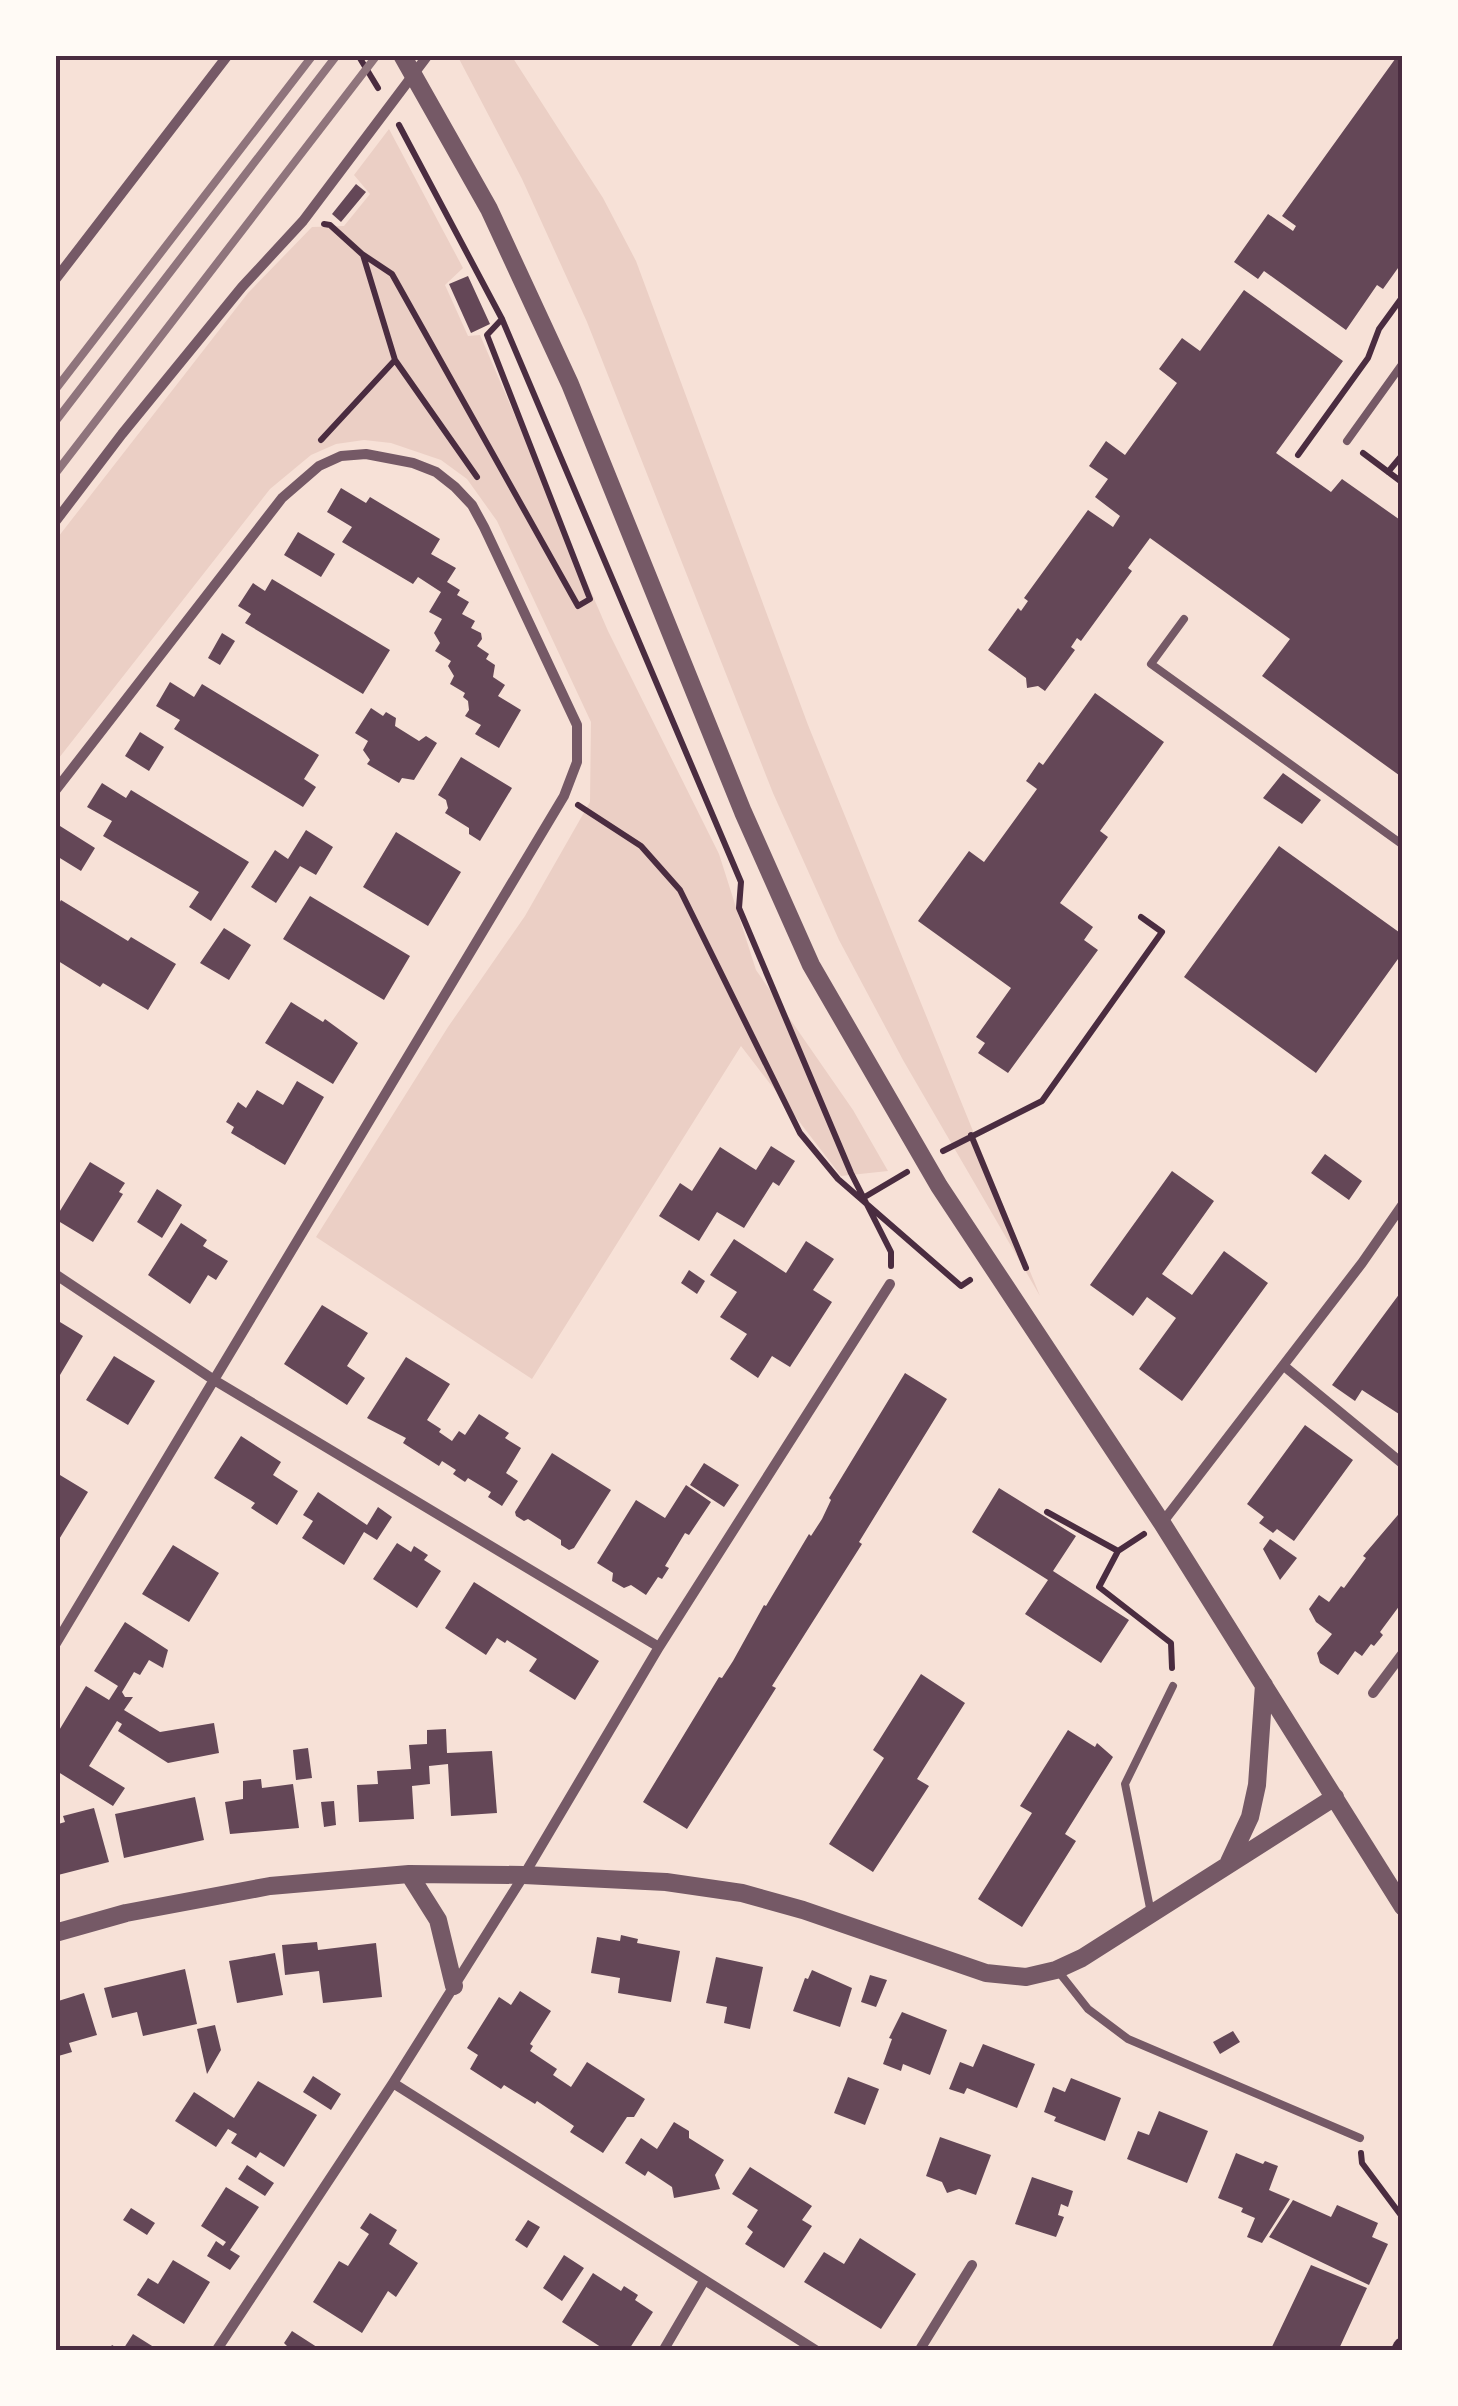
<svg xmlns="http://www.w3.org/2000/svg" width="1458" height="2406" font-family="Ubuntu,sans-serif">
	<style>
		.green { fill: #ebcfc5 }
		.building { fill: #644757 }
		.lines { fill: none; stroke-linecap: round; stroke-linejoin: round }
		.path { stroke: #4a2c40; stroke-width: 6 }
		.service { stroke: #755966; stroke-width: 8 }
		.minor { stroke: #755966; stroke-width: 10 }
		.tertiary { stroke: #755966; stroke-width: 18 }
		.secondary { stroke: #4a2c40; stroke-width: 20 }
		.rail { stroke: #8f747c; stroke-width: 8 }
		.neatline { fill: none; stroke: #4a2c40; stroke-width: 4 }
	</style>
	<rect width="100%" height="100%" fill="#f7e1d7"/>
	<path class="green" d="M457,55H511L603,198L636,261L808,725L1040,1296L903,1060L839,940L773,793L587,322L522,179Z
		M389,129L463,268L445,285L468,336L480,335L608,631L719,854L756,970L853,1110L888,1171L841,1176L741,1046L532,1379L316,1237L448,1027L525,916L590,802L591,722L497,521L467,479L441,460L391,443L364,440L336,444L311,455L270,489L55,763V541L248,293L312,227L344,226L370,194L354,175Z"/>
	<path class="building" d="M1398,55H1403V261L1383,289L1377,285L1346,330L1264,271L1258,279L1234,262L1268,214L1293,231L1296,226L1282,216Z
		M356,184L366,192L341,222L332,214Z
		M468,276L490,324L471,333L449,284Z
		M1244,290L1343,361L1276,453L1331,492L1342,479L1403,522V778L1262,676L1290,639L1150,538L1128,568L1132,571L1081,641L1077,638L1071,647L1075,650L1045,691L1038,686L1027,688L1026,678L988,650L1018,608L1021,611L1028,601L1024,598L1088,510L1113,527L1120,516L1095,497L1108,479L1089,466L1106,441L1125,455L1177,383L1159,369L1182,338L1200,351Z
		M341,488L366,503L370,497L440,539L431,554L456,568L447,582L460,590L457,595L469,602L462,614L475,621L471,628L481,633L482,639L477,646L489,654L486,659L495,665L493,677L505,685L498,696L521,710L499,748L475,734L481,725L465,716L469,710L468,701L463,697L465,693L450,684L454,676L448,666L451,661L435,651L440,643L434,633L442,619L429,612L441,592L418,577L413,584L342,542L352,527L327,512Z
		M298,532L335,554L321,577L284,555Z
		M272,579L390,650L363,694L245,623L251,614L238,606L253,583L265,591Z
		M222,633L235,641L220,665L208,658Z
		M170,682L194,697L202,684L319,755L304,779L316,787L303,807L174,729L180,720L156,706Z
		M1095,693L1164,742L1100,831L1108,837L1060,903L1093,927L1084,940L1098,950L1008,1073L978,1053L985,1043L976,1037L1011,988L918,921L969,851L984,862L1037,789L1026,781L1039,762L1043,765Z
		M371,708L383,716L386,712L396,718L395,726L419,741L426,736L437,743L414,780L402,778L399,783L367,764L370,760L363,750L368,741L355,733Z
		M140,732L164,747L149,771L125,756Z
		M461,757L512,788L480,841L469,834V828L445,813L448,808L446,800L438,795Z
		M1283,773L1321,800L1302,824L1263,798Z
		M102,783L126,798L131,790L249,862L211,921L189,907L199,892L103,836L112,821L87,807Z
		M60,826L95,848L81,871L55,855V834Z
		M306,830L333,847L316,875L300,866L276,903L251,887L275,850L288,859Z
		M396,832L461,872L428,926L363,887Z
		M1279,846L1403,935V952L1316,1073L1184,977Z
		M310,896L410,956L384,1000L283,939Z
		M61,900L128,941L131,937L176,964L148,1010L103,983L100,987L55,959V911Z
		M224,928L251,945L229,980L200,963Z
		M291,1002L323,1022L325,1019L358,1043L333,1084L265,1043Z
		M297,1081L324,1097L285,1165L231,1133L234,1127L226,1122L238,1102L246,1108L257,1090L283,1105Z
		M771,1146L795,1161L779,1186L773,1182L744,1228L717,1212L699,1241L659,1216L680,1183L692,1191L720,1147L756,1170Z
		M1325,1154L1362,1181L1349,1200L1311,1173Z
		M90,1162L125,1183L119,1192L123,1194L93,1242L55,1219Z
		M1172,1171L1214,1201L1162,1274L1192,1295L1224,1251L1268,1283L1182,1401L1139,1369L1176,1318L1147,1297L1133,1316L1090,1285Z
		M157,1189L182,1205L162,1238L137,1222Z
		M181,1223L207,1240L203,1246L228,1261L216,1280L208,1275L190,1304L148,1275Z
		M734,1239L786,1273L806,1241L834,1259L813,1290L832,1302L790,1367L772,1356L758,1378L730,1359L747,1334L720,1317L737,1292L710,1275Z
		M689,1270L705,1281L697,1294L681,1283Z
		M1403,1289V1407L1399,1414L1362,1390L1355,1401L1332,1385Z
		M322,1305L368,1333L347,1366L365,1378L347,1405L284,1364Z
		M55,1319L83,1336L60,1375L55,1372Z
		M114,1356L155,1381L128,1425L86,1400Z
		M406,1357L450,1384L427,1420L441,1429L439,1432L452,1441L459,1431L465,1435L479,1414L509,1433L505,1438L521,1448L506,1473L518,1481L502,1506L488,1497L491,1492L468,1478L465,1482L453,1474L456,1470L442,1461L439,1466L403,1443L406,1438L367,1418Z
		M905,1373L947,1399L859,1542L862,1544L772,1686L776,1688L687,1829L643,1802L719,1677L722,1678L733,1661L764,1605L766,1606L809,1534L811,1536L822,1519L831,1500L829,1498Z
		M1305,1425L1353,1460L1294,1541L1277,1529L1273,1533L1259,1523L1264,1517L1247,1504Z
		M241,1436L281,1462L273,1475L298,1491L277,1525L251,1508L255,1503L214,1478Z
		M552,1453L611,1490L574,1548L569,1550L561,1545V1540L528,1519L524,1521L516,1516L515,1512Z
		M704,1463L739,1485L724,1507L690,1485Z
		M55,1472L88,1492L58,1541L55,1539Z
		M686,1485L711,1502L689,1535L685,1533L665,1566L669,1568L662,1579L658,1577L646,1595L631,1585L624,1588L612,1581L613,1573L597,1563L636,1500L665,1518Z
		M999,1488L1076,1536L1053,1571L1129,1620L1101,1663L1025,1614L1048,1580L972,1532Z
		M318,1492L367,1525L378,1507L392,1517L377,1540L364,1532L344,1565L302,1538L313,1521L303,1515Z
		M1403,1509V1601L1380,1632L1383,1635L1374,1646L1371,1644L1362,1656L1355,1651L1338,1675L1320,1663L1317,1653L1332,1634L1316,1622L1309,1609L1319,1595L1329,1602L1341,1586L1344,1588L1366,1558L1363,1556Z
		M1270,1539L1297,1558L1280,1580L1263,1549Z
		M397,1543L411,1552L414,1546L428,1555L424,1560L441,1571L417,1608L373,1579Z
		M173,1545L219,1573L189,1622L142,1594Z
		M474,1582L599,1661L575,1700L529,1671L537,1659L507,1640L505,1643L497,1638L486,1655L445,1628Z
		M125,1622L168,1650L163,1668L149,1660L140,1675L134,1672L122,1692L125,1697H133L124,1710L160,1732L214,1723L219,1753L168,1763L118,1731L122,1724L117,1721L89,1766L125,1788L113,1806L55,1770V1737L86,1686L109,1700L118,1686L94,1671Z
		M921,1674L965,1703L917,1779L929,1786L873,1872L829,1844L884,1758L873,1750Z
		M446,1729L447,1753L492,1751L497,1813L451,1816L448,1764L429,1766L430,1784L412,1786L414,1819L359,1822L357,1785L378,1784L377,1771L411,1769L409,1745L427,1744V1730Z
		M1068,1730L1095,1747L1097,1743L1113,1757L1065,1834L1076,1841L1022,1927L978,1899L1032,1813L1020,1806Z
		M308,1748L312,1778L296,1780L293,1750Z
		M261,1779L262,1788L293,1784L299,1828L230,1834L225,1802L243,1799V1781Z
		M195,1797L204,1840L124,1858L115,1814Z
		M334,1801L336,1825L324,1827L321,1802Z
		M94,1808L109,1862L58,1875L55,1825L65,1822L63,1816Z
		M621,1935L638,1939L637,1943L680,1951L671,2002L618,1993L620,1978L591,1973L597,1937L620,1941Z
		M317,1942L318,1950L376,1943L382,1997L323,2003L319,1971L285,1975L282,1945Z
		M275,1953L283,1995L237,2003L229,1961Z
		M716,1957L763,1967L750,2029L724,2023L727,2007L706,2003Z
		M185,1969L197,2024L143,2036L137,2012L112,2018L104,1988Z
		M812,1970L852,1988L840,2027L793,2011L805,1978L808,1979Z
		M870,1975L887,1980L876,2007L861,2002Z
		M520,1991L551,2011L530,2044L533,2046L530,2051L557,2069L553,2075L571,2087L587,2062L645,2099L634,2117H627L603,2153L570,2132L574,2126L537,2101L535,2104L504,2085L501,2089L470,2069L478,2055L467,2048L499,1997L511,2005Z
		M84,1993L97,2035L69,2043L72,2052L55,2057V2002Z
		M902,2012L947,2030L930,2075L903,2064L901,2071L883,2064L892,2039L889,2038Z
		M215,2025L221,2050L207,2074L197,2029Z
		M1233,2031L1240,2042L1220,2054L1213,2042Z
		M983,2044L1035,2064L1017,2108L967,2088L964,2094L949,2089L960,2062L973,2067Z
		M313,2076L341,2094L331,2110L303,2092Z
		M848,2077L879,2089L865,2125L834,2113Z
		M1071,2078L1121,2098L1105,2141L1054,2121L1056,2117L1044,2112L1053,2087L1065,2092Z
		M258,2081L317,2115L284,2167L260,2152L256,2158L231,2143L237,2134L228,2129L216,2147L175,2121L194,2092L234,2118Z
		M1159,2111L1208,2131L1187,2183L1127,2159L1138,2131L1149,2135Z
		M674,2122L689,2131V2138L724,2160L715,2175L720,2189L674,2198L672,2187L648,2171L645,2176L625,2163L641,2138L657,2149Z
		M940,2137L991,2155L976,2195L959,2189L947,2193L942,2182L926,2176Z
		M1236,2153L1263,2164L1265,2161L1278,2166L1269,2190L1290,2199L1262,2243L1247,2237L1255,2218L1241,2212L1243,2208L1218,2198Z
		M247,2165L274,2183L265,2196L238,2179Z
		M750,2167L812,2206L802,2220L812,2226L784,2268L745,2244L753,2232L747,2227L758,2210L732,2194Z
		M1032,2177L1073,2191L1068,2207L1061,2204L1058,2215L1064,2217L1056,2237L1015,2224Z
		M226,2187L259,2207L230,2250L240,2256L230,2270L207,2256L216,2241L223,2246L226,2242L201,2226Z
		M1293,2200L1331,2217L1337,2205L1378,2223L1372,2237L1388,2244L1369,2285L1269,2237Z
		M131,2208L155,2223L147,2235L123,2220Z
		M370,2213L397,2230L389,2244L418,2263L396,2297L388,2291L362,2333L313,2302L339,2261L348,2266L369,2234L360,2228Z
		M528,2220L540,2227L527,2248L515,2240Z
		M860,2238L916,2274L881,2329L804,2282L824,2252L844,2264Z
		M564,2255L584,2268L562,2301L543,2288Z
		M173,2260L210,2282L184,2324L137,2295L148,2278L158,2284Z
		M1311,2265L1367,2288L1338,2351H1270Z
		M593,2273L621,2291L624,2286L638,2295L635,2300L653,2312L628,2351H607L562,2322Z
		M292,2331L323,2351H284L287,2346L284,2343Z
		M133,2334L160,2351H108L112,2345L122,2351Z"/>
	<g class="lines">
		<path class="path" d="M358,55L378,88
			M399,125L502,319L741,882L739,908L851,1173L891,1252V1266
			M324,224L330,225L362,254L392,274L578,606L590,599L487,335L502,319
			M363,255L395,360L477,477
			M321,440L395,360
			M1363,453L1403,483
			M1298,455L1368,358L1379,329L1403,296
			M1388,472L1403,454
			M578,805L641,846L680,890L800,1133L838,1179L961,1286L970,1280
			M971,1135L1026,1268
			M943,1151L1042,1101L1162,932L1141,917
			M863,1198L907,1172
			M1047,1512L1118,1551L1099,1587L1171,1643L1172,1668
			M1118,1551L1144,1534
			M1361,2153L1362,2163L1403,2218"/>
		<path class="service" d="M1347,441L1403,363
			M1184,619L1151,664L1403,845
			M1151,1913L1125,1784L1173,1686
			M1058,1971L1088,2009L1128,2039L1360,2138"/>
		<path class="minor" d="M55,280L228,55
			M55,522L122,434L242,287L303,221L428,55
			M55,791L282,498L319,466L341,456L366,454L413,463L436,472L455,487L472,505L484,527L577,725V762L564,796L55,1645
			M55,1274L214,1380L659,1647
			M1284,1366L1403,1464
			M1162,1523L1362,1263L1403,1204
			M1373,1693L1403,1653
			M393,2083L817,2351
			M216,2351L393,2083L524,1875L659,1647L890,1284
			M663,2351L704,2281
			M919,2351L972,2265"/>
		<path class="tertiary" d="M402,55L489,209L570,384L743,812L811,965L939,1186L1162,1523L1403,1907
			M1229,1862L1250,1817L1257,1785L1264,1685
			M409,1874L438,1920L454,1986
			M55,1933L126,1913L270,1886L409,1874L524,1875L666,1882L742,1893L803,1910L986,1973L1026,1977L1056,1970L1082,1958L1335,1797"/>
		<path class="secondary" d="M1401,2351L1403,2347"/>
		<path class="rail" d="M55,390L313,55
			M55,422L337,55
			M55,474L377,55"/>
	</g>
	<rect width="1458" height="2406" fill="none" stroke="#fffaf5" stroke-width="115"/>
	<rect x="58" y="58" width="1342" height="2290" class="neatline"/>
</svg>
